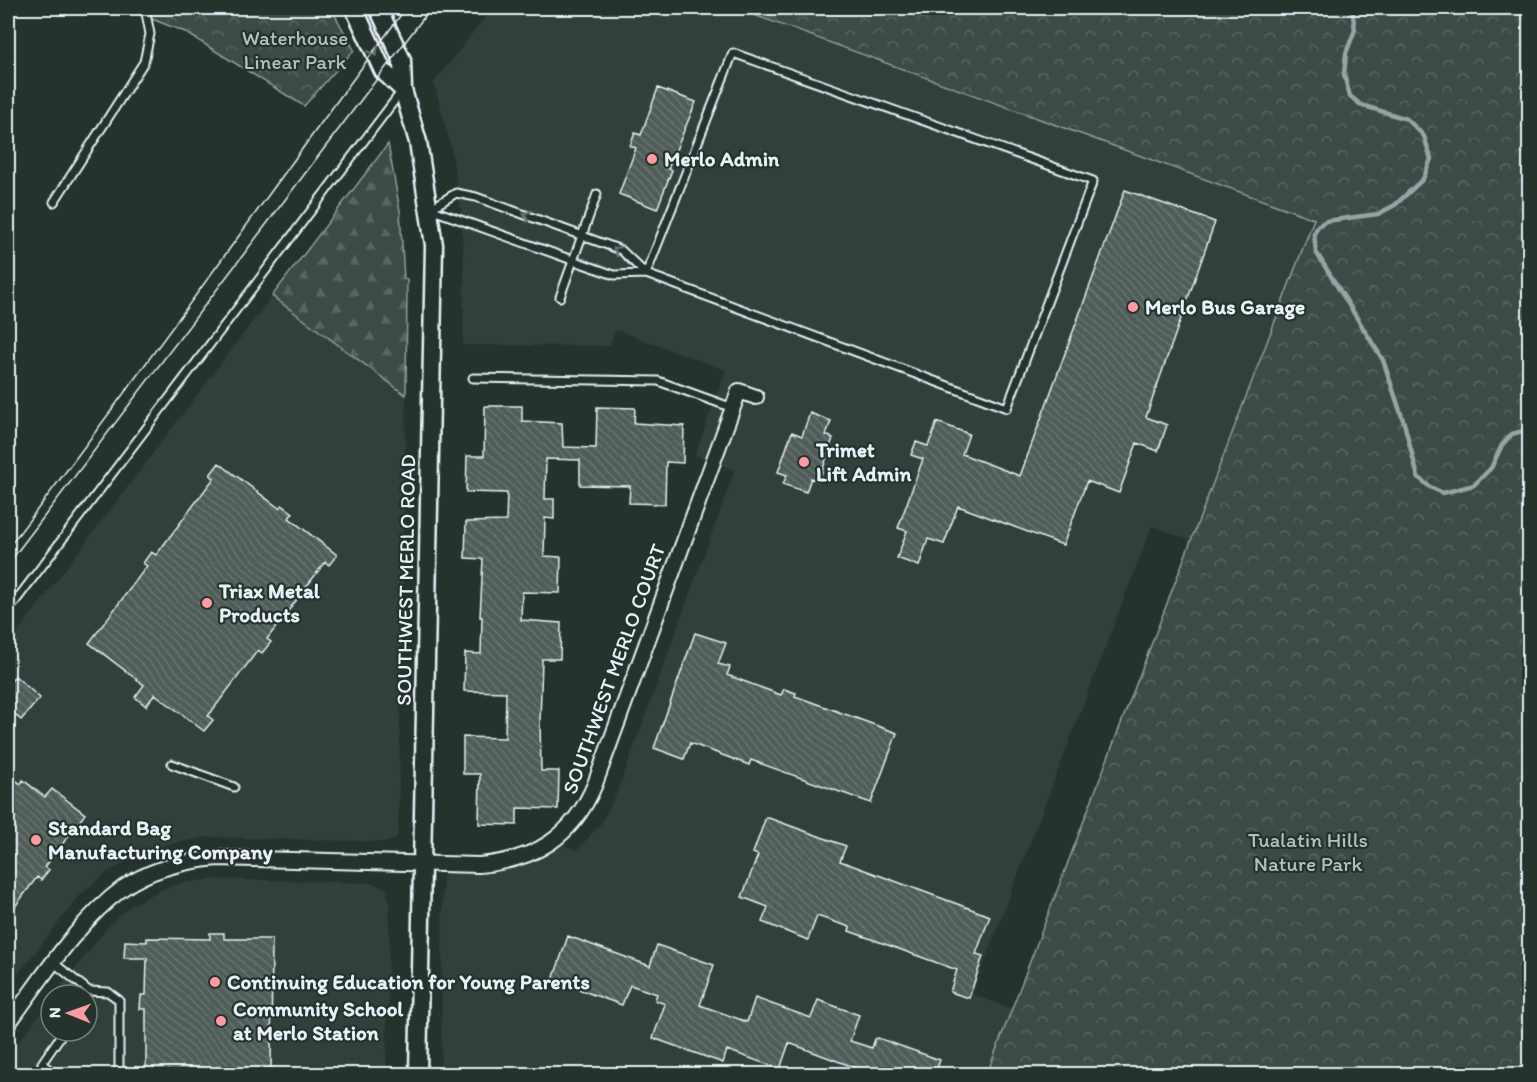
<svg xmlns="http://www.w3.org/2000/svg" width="1537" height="1082" font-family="Itim,sans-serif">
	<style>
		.built { fill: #333f3a }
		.forest { fill: url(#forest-firs); stroke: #939ea0; stroke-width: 1.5 }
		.park { fill: url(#park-crowns); stroke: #939ea0; stroke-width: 1.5 }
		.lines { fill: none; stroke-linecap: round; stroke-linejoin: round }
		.stream { stroke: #98a3a5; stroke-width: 4.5 }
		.building { fill: url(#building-back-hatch); stroke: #e8f1f8; stroke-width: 1.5 }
		.service-casing { stroke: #e8f1f8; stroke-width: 11 }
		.minor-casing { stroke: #e8f1f8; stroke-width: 18 }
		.tertiary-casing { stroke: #e8f1f8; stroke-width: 21 }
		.service { stroke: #26332d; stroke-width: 7 }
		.minor { stroke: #26332d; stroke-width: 14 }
		.tertiary { stroke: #26332d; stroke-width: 16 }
		.tram { stroke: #e8f1f8; stroke-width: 1.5 }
		.oneway { stroke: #6a7674 }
		.poi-dot { fill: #ff9aa2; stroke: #26332d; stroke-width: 2 }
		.labels { text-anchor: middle; stroke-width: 4.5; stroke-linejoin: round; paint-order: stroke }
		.park-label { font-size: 21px; fill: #b5bfc3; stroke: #26332d }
		.poi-label { font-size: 21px; font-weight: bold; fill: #e8f1f8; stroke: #26332d; text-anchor: start }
		.street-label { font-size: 21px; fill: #e8f1f8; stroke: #26332d }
	</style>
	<defs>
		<pattern id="forest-firs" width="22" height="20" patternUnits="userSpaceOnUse" patternTransform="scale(1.5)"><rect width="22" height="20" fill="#3e4b47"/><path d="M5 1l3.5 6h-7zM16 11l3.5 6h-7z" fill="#5a6562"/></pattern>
		<pattern id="park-crowns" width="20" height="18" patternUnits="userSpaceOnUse" patternTransform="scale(1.5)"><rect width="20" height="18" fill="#3e4b47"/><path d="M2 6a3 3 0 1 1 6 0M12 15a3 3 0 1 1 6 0" fill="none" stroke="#5a6562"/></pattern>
		<pattern id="building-back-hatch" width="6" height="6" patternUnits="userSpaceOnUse" patternTransform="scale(1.5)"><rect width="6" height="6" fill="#505c59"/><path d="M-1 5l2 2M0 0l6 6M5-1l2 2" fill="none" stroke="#697472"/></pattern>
	</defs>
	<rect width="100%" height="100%" fill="#26332d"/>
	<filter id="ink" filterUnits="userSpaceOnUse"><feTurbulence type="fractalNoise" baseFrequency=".0167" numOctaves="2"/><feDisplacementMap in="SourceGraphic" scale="12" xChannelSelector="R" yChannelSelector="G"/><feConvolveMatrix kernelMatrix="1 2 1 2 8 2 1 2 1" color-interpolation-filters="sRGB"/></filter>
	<g filter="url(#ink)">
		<path class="built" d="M492,8H735L1314,218L1191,540L1152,526L972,994L1012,1009L987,1074H441L443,873H483L510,869L537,859L560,844L577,850L602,822L619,788L735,470L695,455L726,370L616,330L609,346L463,345L464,270L461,211L451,147L434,83Z
			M272,296L406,395L398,836L389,842L210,837L172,843L145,852L106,873L81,894L8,987V645Z
			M213,879L372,883L386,888L390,901L386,1074H8V1056L51,999V1031H87V995H54L112,922L130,906L160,890L181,883Z"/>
		<path class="forest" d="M388,144L400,211L404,279H407L406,395L272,296Z"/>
		<path class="park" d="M124,8H331L354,50L304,106L185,32Z
			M735,8H1529V1074H987L1314,219Z"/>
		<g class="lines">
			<path class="stream" d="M1352,8L1355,30L1346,53L1344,75L1350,96L1361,105L1407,119L1424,136L1431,159L1423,179L1395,205L1378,214L1326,221L1318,226L1314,234L1316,252L1383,360L1404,423L1418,477L1430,487L1443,493L1474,485L1491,468L1502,445L1512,434L1530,429"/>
		</g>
		<path class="building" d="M658,88L696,102L668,169L672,170L657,209L619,194L636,148L630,146L635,133L641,135Z
			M1125,190L1215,222L1146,417L1167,425L1158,451L1137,443L1119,493L1087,481L1063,545L958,506L944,544L928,539L919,566L897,558L907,531L898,528L923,459L911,455L916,442L928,446L937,422L969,434L962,454L1020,476Z
			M485,406H522V421L562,423L563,447L596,448L597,407L635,408L634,423L684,426L683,463L666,462L665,504L629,503L630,486L580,485V460L546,459L545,499H554V519L545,518L544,556L561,557L560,593L522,592L521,620L561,623L560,659H542L540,721L541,771H559L558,809L517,808V825L479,824L480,774H463V737L505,738L506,692L464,691L465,653L481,654L482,617H480L483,559L465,558L466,522L506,521L507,493L466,492L467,456H484Z
			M810,413L831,421L826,435L833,438L819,481L811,478L806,492L783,484L787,475L778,472L792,432L802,436Z
			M219,463L279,508L282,505L293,513L289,518L337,555L329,565L325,562L267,639L271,642L262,653L258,650L208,716L213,720L204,731L155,694L146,706L135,697L144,685L89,643L147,566L143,563L151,552L156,555L214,478L210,475Z
			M695,633L726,643L718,664L730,667L727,675L781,695L784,689L796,693L795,696L897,733L871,803L751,760L749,765L690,743L684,759L654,748Z
			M15,676L40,698L21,720L8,708V685Z
			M8,774L21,784L23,780L45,797L52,789L85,814L45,867L49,870L41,880L37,877L8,916Z
			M766,817L846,846L840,861L990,916L976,954L983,956L969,998L950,992L957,970L849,931L850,927L817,916L808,940L762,922L768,907L742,897L758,855L753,853Z
			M210,933H224V939H272L271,1074H146V1009H140L141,995H146L147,958H124L125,941L147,942V938L210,939Z
			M568,936L650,966L657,945L714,965L700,1005L747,1022L755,998L811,1018L818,1000L859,1015L850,1041L872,1048L875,1039L878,1038L940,1060L935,1074H857L859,1069L789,1043L780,1069L727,1050L723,1063L653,1038L665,1004L655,1000L657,994L630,985L622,1005L553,980Z"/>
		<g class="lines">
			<g class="service-casing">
				<path id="service" d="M54,202L144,62L150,34L145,8
					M430,209L614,275L646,274L660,279L1007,408L1093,181L733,53L646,274
					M430,209L456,193L476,197L621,250L646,274
					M560,297L597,194
					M473,378L658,381L733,408
					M8,611L401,92
					M172,764L234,787
					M54,963L89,991L108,992L119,1000V1074
					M54,1074L42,1063L64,1031"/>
			</g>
			<g class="minor-casing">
				<path id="minor" d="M8,1024C42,978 77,922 123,888C151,868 185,861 218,858L479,865C536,860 573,837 595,784L739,391L756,397"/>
			</g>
			<g class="tertiary-casing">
				<path id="tertiary" d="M354,8L383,71L403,90
					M378,8L402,60L403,90L418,142L434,245L418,1074"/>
			</g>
			<use href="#service" class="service"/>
			<use href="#minor" class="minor"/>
			<use href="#tertiary" class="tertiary"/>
			<path class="tram" d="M8,548C144,371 272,187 406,8
				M8,564L431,8"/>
		</g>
		<defs><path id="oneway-chevron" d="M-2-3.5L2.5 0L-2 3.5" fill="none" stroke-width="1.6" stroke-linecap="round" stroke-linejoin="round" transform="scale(1.5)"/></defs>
		<g class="oneway">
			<use href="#oneway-chevron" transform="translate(374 52) rotate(66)"/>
			<use href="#oneway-chevron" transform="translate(527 215) rotate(-160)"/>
			<use href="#oneway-chevron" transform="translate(617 250) rotate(-151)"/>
		</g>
	</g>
	<g class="poi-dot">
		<circle cx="652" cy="159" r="6"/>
		<circle cx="1133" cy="307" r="6"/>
		<circle cx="804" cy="462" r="6"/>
		<circle cx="207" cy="603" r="6"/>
		<circle cx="36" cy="840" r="6"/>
		<circle cx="215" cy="982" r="6"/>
		<circle cx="221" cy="1021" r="6"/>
	</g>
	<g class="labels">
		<g class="park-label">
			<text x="295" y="45">Waterhouse<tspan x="295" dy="24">Linear Park</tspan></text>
			<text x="1308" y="847">Tualatin Hills<tspan x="1308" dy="24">Nature Park</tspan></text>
		</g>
		<g class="poi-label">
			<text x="664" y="166">Merlo Admin</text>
			<text x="1145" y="314">Merlo Bus Garage</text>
			<text x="816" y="457">Trimet<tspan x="816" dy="24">Lift Admin</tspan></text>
			<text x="219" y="598">Triax Metal<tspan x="219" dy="24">Products</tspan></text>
			<text x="48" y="835">Standard Bag<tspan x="48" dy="24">Manufacturing Company</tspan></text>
			<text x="227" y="989">Continuing Education for Young Parents</text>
			<text x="233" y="1016">Community School<tspan x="233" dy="24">at Merlo Station</tspan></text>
		</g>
		<g class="street-label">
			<text transform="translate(406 580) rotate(-89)" y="7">SOUTHWEST MERLO ROAD</text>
			<text transform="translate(614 669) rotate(-70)" y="7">SOUTHWEST MERLO COURT</text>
		</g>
	</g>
	<rect width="1537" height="1082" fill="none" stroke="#26332d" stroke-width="30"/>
	<rect x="15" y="15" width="1507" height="1052" fill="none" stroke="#e8f1f8" stroke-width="2" filter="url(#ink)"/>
	<g transform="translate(69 1013) rotate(271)"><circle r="28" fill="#26332d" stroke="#747f7e" stroke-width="1.5"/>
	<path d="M0-4.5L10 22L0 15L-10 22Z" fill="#ff9aa2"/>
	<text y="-9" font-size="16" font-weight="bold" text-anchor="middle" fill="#e8f1f8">N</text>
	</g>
</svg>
